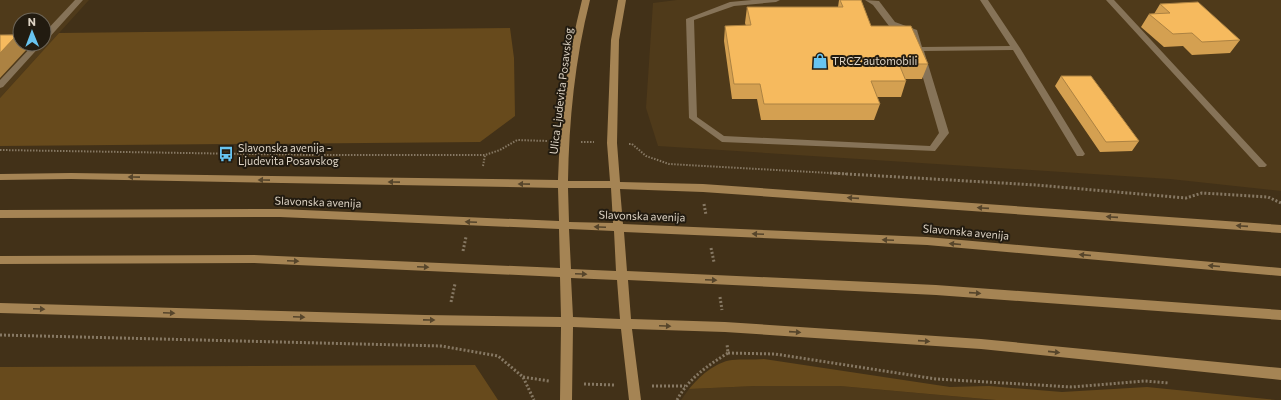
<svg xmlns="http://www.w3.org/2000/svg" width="1281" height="400" font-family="Commissioner,sans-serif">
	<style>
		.built { fill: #4f3a1a; fill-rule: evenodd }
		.green { fill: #674a1c }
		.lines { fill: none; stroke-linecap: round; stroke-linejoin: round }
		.path-far1 { stroke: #867863; stroke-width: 2; stroke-dasharray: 1.5 1.5; stroke-linecap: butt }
		.path { stroke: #867863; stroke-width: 3; stroke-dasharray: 2 2; stroke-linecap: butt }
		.minor { fill: #867358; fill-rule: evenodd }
		.major { fill: #a58454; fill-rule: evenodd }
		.wall { fill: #d4a051 }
		.shaded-wall { fill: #ac8242 }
		.building { fill: #f6ba5e; stroke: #ac8242 }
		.oneway { fill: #56452b }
		.labels { text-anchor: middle; stroke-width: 4; stroke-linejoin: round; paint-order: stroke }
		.poi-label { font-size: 11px; fill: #ded4c5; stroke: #221b10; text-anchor: start }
		.street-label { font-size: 11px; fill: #ded4c5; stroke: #221b10 }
	</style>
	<rect width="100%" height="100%" fill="#423118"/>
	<path class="built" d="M0,0H89L0,98ZM20,20H44V44H20Z
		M677,0H1281V191L1170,179L658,146L646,108L653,3Z
		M755,386H840L996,400H681L689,389Z"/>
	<path class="green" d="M510,28L514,58L515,116L480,142L0,146V98L59,33Z
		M764,359L950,387L989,386L1062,392L1147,387L1276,400H996L840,386H755L689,389C699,377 715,362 732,360C742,359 753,360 764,359Z
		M475,365L498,400H0V367Z"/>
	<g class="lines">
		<path class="path-far1" d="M581,142H594
			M629,144H632L646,156L669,164L848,174
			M0,150L310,155H485L500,150L517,140L548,141
			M483,166L485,155"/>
		<path class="path" d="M830,173L1036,185L1186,198L1202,193L1268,197L1281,203
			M704,204L706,215
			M711,248L714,262
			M463,251L466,237
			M720,297L722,310
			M451,302L455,284
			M0,335L441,346L498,356L523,377L534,400
			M728,353L775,354L936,379L1072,387L1145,381L1169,383
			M523,377L549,381
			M584,384L615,385
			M652,386H685
			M677,400C689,378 707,366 728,353L727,344"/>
		<path class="minor" d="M75,0H83L47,40H44V33Z
			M752,0H780L776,2L734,6L694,20L697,117L724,136L930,146L939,133L910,33L889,26L873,5L865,0L879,1L895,22L917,30L922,47L1010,46L980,0H988L1020,48L1085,154L1083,156H1077L1013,50L924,51L949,133L935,151L722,142L689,118L686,19L730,2Z
			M1106,0H1114L1265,163L1267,165L1265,167H1259Z
			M20,34V38L0,39V35Z
			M34,44H42L3,87L0,88V80Z"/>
		<path class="major" d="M582,0H590C575,59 569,120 568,181H610L607,143L611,40L618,0H626L619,40L617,143L620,182L703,184L1281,225V233L703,192L620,189L623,224L927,237L1281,268V276L927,245L624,232L627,271L936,285L1281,310V320L936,295L628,280L631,319L725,322L981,339L1281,368V380L981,349L725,332L632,329L641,400H629L621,329L573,327L572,400H560L561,327L425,325L0,313V303L425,315L561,317L560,277L254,263L0,264V256L254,255L560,268L559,229L280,217L0,218V210L280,209L559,221L558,188L71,179L0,180V174L71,173L558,180C560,120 567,58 582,0ZM568,188H611L613,223L569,222ZM569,229L614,231L616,271L571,269ZM571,278L617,280L620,319L573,317Z"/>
	</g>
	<path class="wall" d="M839,0H861L871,26L928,64L922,79H905L906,81L901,97H877L880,104L874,120H761L757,99H732L724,41L725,26H746L745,23L747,7H838Z
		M1160,4L1240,40L1230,53L1192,55L1183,46L1164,47L1141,27L1149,14H1154Z
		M1061,76L1139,141L1132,151L1100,152L1055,86Z"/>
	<path class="shaded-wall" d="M17,35L20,38V44H25L28,48L0,78V53Z"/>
	<path class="building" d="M840,0H861L871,26H911L928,64H899L906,81H871L880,104H764L760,84H734L725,26L751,25L747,7H843Z
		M1198,2L1240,40L1202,42L1192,33L1173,34L1149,14L1170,13L1160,4Z
		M0,35H17L0,53Z
		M1061,76H1091L1139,141L1106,142Z"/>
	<defs><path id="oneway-solid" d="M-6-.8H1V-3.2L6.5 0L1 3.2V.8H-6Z"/></defs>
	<g class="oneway">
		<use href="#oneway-solid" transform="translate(134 177) rotate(-179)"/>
		<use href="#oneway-solid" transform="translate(264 180) rotate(-179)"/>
		<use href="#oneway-solid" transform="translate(394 182) rotate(-179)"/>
		<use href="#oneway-solid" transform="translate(524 184) rotate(-179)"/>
		<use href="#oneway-solid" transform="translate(853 198) rotate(-176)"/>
		<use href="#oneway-solid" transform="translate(983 208) rotate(-176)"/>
		<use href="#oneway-solid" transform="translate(1112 217) rotate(-176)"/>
		<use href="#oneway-solid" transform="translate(471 222) rotate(-177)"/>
		<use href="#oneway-solid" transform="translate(1242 226) rotate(-176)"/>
		<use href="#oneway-solid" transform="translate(600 227) rotate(-178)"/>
		<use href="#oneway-solid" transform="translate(758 234) rotate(-178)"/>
		<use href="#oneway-solid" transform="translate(888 240) rotate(-178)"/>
		<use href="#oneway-solid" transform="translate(955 244) rotate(-175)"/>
		<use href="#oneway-solid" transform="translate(1085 255) rotate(-175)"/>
		<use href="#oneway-solid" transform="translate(293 261) rotate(3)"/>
		<use href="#oneway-solid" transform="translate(1214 266) rotate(-175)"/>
		<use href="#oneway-solid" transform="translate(423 267) rotate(3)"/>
		<use href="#oneway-solid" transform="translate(581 274) rotate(3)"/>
		<use href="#oneway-solid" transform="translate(711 280) rotate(3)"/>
		<use href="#oneway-solid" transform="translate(975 293) rotate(4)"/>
		<use href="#oneway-solid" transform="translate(39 309) rotate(2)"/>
		<use href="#oneway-solid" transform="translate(169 313) rotate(2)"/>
		<use href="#oneway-solid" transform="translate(299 317) rotate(2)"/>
		<use href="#oneway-solid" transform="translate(429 320) rotate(1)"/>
		<use href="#oneway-solid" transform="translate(665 326) rotate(2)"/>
		<use href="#oneway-solid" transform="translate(795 332) rotate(4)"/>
		<use href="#oneway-solid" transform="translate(924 341) rotate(4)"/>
		<use href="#oneway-solid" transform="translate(1054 352) rotate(6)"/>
	</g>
	<defs>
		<g id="shop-bare" transform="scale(1.2)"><path d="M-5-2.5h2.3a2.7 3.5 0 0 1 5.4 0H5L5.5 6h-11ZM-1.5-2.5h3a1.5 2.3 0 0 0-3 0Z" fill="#68c4f0" stroke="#221b10" stroke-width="2.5" paint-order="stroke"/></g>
		<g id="bus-bare" transform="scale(1.2)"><path d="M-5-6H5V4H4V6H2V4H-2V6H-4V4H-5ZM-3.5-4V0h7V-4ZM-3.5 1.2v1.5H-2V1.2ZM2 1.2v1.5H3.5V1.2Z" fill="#68c4f0" stroke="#221b10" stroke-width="2.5" paint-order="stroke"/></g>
	</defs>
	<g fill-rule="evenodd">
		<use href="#shop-bare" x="820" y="61"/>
		<use href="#bus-bare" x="226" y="154"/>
	</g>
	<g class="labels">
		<g class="poi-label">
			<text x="832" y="65">TRCZ automobili</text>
			<text x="238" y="152">Slavonska avenija -<tspan x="238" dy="13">Ljudevita Posavskog</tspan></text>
		</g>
		<g class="street-label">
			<text transform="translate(561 91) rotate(-83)" y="4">Ulica Ljudevita Posavskog</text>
			<text transform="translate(318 202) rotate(2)" y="4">Slavonska avenija</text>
			<text transform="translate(642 216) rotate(2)" y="4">Slavonska avenija</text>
			<text transform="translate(966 232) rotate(5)" y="4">Slavonska avenija</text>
		</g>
	</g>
	<g transform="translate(32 32) rotate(359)"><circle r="19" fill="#221b10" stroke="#6d6558"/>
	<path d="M0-3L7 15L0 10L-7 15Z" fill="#68c4f0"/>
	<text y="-6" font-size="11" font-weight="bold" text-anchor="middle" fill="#ded4c5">N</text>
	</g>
</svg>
